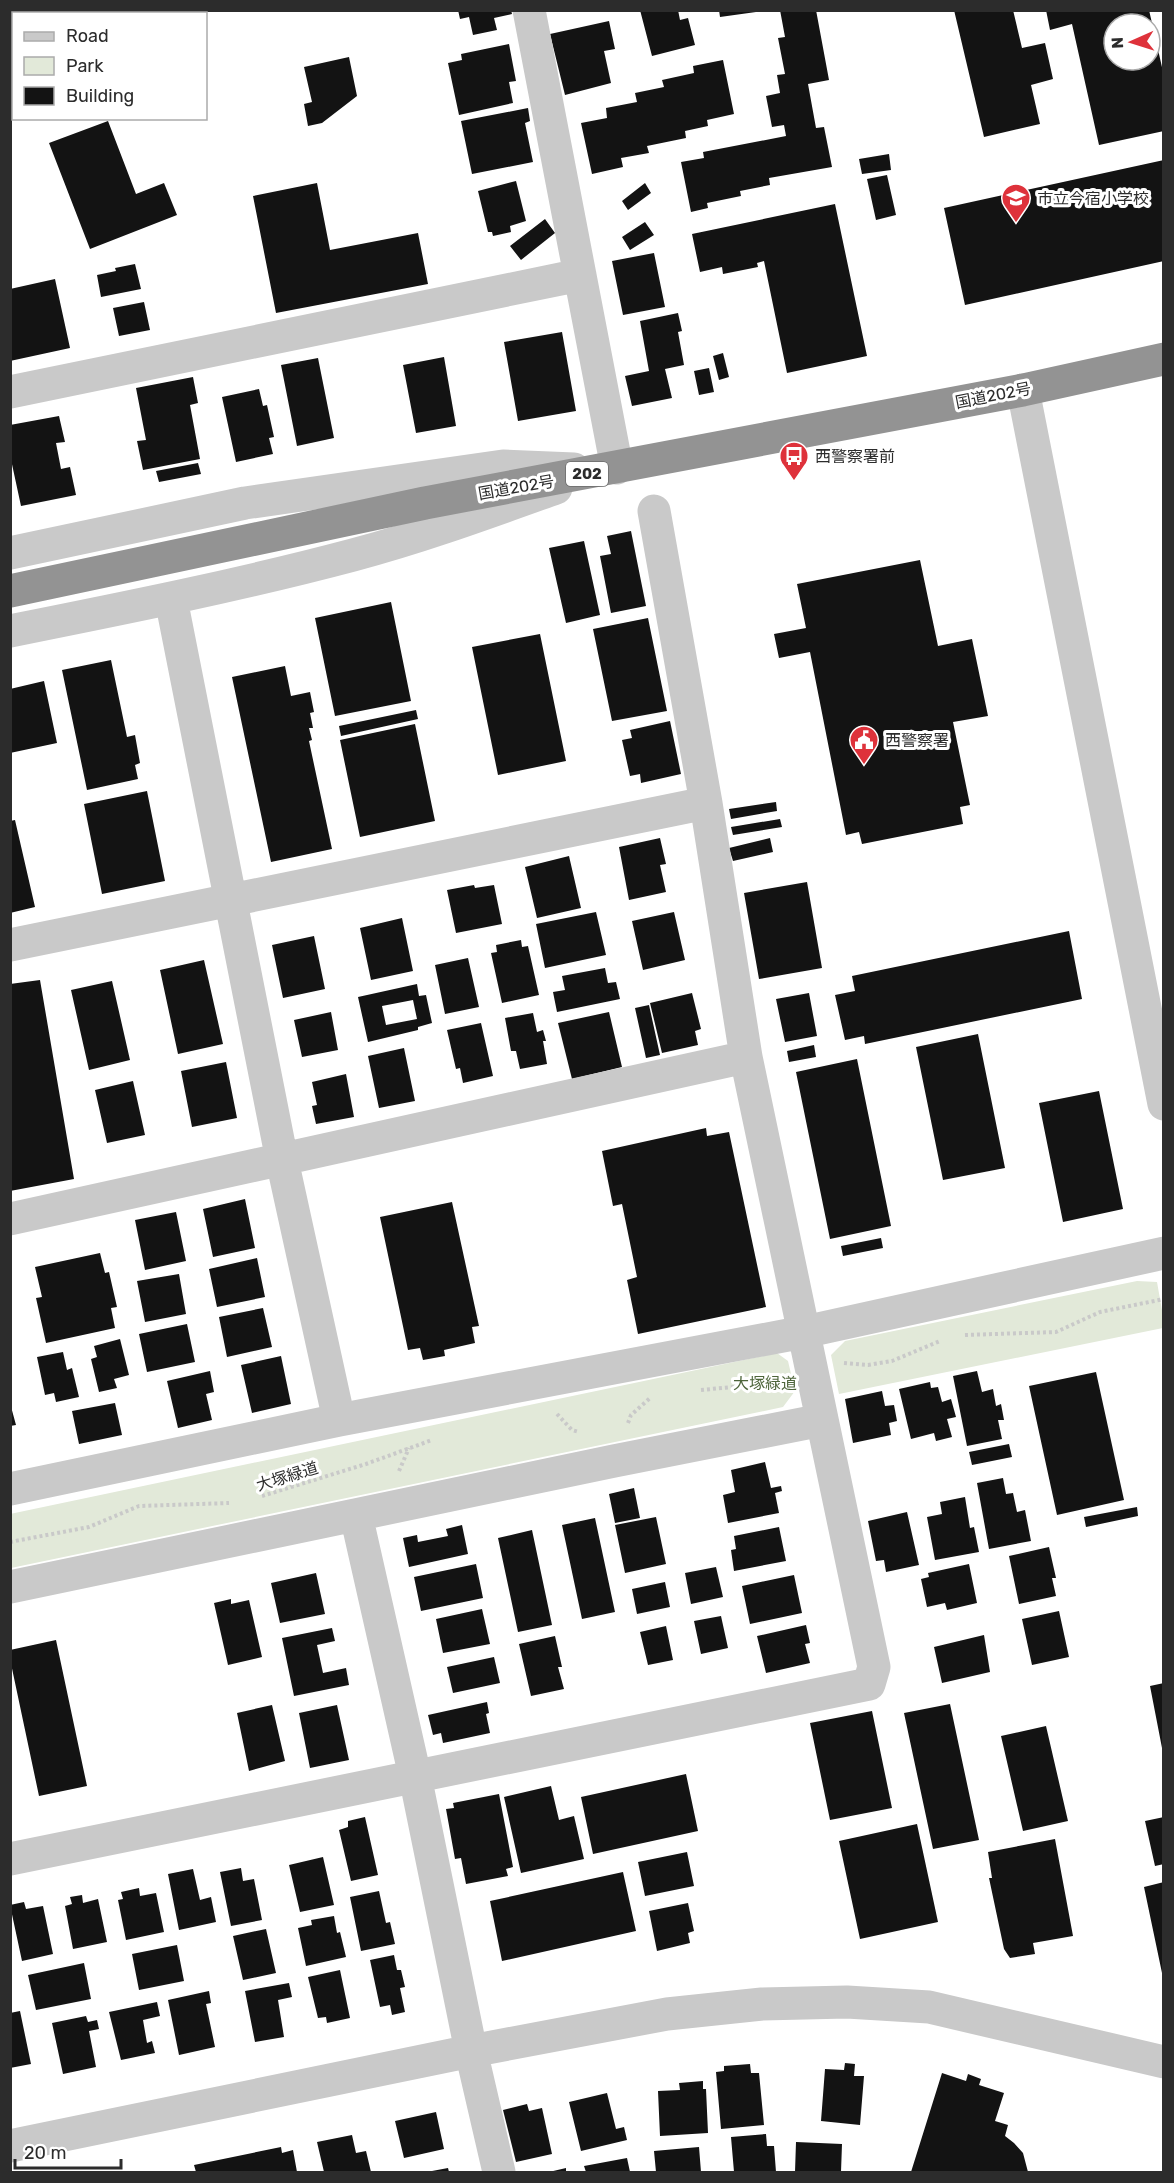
<svg xmlns="http://www.w3.org/2000/svg" width="1174" height="2183" font-family="Rubik,'Noto Sans JP',sans-serif">
	<style>
		.green { fill: #e2e9d9 }
		.building { fill: #131313; fill-rule: evenodd }
		.lines { fill: none; stroke-linecap: round; stroke-linejoin: round }
		.path { stroke: #c9c9c9; stroke-width: 4; stroke-dasharray: 3 3; stroke-linecap: butt }
		.minor { stroke: #c9c9c9; stroke-width: 33 }
		.highway { stroke: #939393; stroke-width: 33 }
		.labels { text-anchor: middle; stroke-width: 6; stroke-linejoin: round; paint-order: stroke }
		.shield { fill: #fff; stroke: #6b6b6b; stroke-width: 1.5 }
		.shield-label { font-size: 15px; font-weight: bold; fill: #2c2c2c }
		.poi-label { font-size: 16px; fill: #2c2c2c; stroke: #fff; text-anchor: start }
		.street-label { font-size: 16px; fill: #2c2c2c; stroke: #fff }
		.park-label { font-size: 16px; fill: #4e653b; stroke: #fff }
	</style>
	<rect width="100%" height="100%" fill="#fff"/>
	<path class="green" d="M1137,1281L1157,1282L1163,1316V1328L839,1394L831,1355L845,1341Z
		M777,1353L788,1361L795,1391L783,1407L11,1568L10,1514Z"/>
	<path class="building" d="M458,10H511L512,14L494,18L497,30L473,35L469,17L460,19Z
		M640,10H678L680,20L688,18L695,45L652,56Z
		M719,10H755L756,12L720,17Z
		M780,10H816L829,80L808,84L816,128L824,127L832,167L769,178L770,185L740,191L741,196L707,203L708,208L691,212L681,162L704,158L703,152L786,136L784,125L772,127L766,96L780,93L777,75L785,74L778,38L785,37Z
		M954,10H1013L1022,48L1045,43L1053,79L1031,85L1040,124L984,137Z
		M1046,10H1149L1164,76V131L1099,145L1072,24L1050,30ZM1114,24H1150V60H1114Z
		M609,21L615,49L604,51L611,83L565,95L550,34Z
		M509,44L516,81L509,82L513,103L459,115L448,63L462,60L461,54Z
		M349,57L357,96L322,123L308,126L304,104L312,102L304,67Z
		M723,60L734,114L707,120L708,126L685,131L686,138L647,146L649,153L621,158L623,167L592,174L581,123L607,118L606,108L637,102L635,93L664,87L662,80L694,73L693,66Z
		M528,108L530,121L525,123L533,162L472,174L461,121Z
		M108,121L136,194L164,183L177,215L90,249L49,143Z
		M889,154L891,170L862,174L859,159Z
		M1164,160V261L965,305L944,208Z
		M887,175L896,215L876,220L867,179Z
		M516,181L526,221L510,226L511,232L493,236L492,232H488L478,191Z
		M317,183L330,250L418,233L428,284L276,313L253,196Z
		M645,183L651,193L628,210L622,201Z
		M835,204L867,356L787,373L764,261L757,263L758,267L723,274L722,267L700,272L692,234Z
		M545,219L555,233L521,260L510,246Z
		M645,222L654,235L630,250L622,237Z
		M654,253L665,307L623,315L612,261Z
		M135,264L141,289L101,297L97,275L116,271L115,268Z
		M55,279L70,348L10,361V289Z
		M144,302L150,330L119,336L113,308Z
		M678,313L682,331L678,332L684,365L665,369L672,398L632,406L625,376L649,371L640,321Z
		M562,332L576,411L518,421L504,342Z
		M723,353L729,377L719,380L713,356Z
		M444,357L456,426L416,433L403,365Z
		M318,358L334,438L297,446L281,365Z
		M709,368L714,392L699,395L694,371Z
		M193,377L198,403L190,405L200,459L143,470L137,441L146,440L136,388Z
		M259,389L263,406L267,405L274,437L269,438L273,454L236,462L222,397Z
		M59,416L65,442L56,443L61,469L70,467L76,495L21,506L10,455V425Z
		M198,463L201,474L159,482L156,471Z
		M631,531L646,606L611,613L600,556L611,554L607,536Z
		M584,541L600,615L566,623L549,548Z
		M920,560L938,646L972,639L988,716L953,722L970,805L960,807L963,824L862,844L859,832L846,835L810,652L779,658L774,634L806,628L797,584Z
		M391,602L411,701L335,716L315,618Z
		M648,618L667,711L612,721L593,629Z
		M540,634L566,761L498,775L472,647Z
		M111,660L127,737L135,735L140,763L135,765L138,779L87,790L62,670Z
		M285,666L291,696L310,692L314,712L310,713L313,728H309L312,740L309,741L332,849L271,862L232,677Z
		M44,681L57,743L10,753V689Z
		M416,710L418,719L341,736L339,726Z
		M670,721L681,774L641,783L640,774L630,776L622,740L632,738L630,730Z
		M415,724L435,821L360,837L340,740Z
		M147,791L165,881L102,894L84,804Z
		M776,802L777,811L731,819L729,809Z
		M780,819L782,827L733,835L731,827Z
		M15,820L35,907L10,913V821Z
		M660,838L666,864L660,865L666,892L629,900L619,847Z
		M770,838L773,852L733,861L729,848Z
		M569,856L581,908L537,918L525,867Z
		M807,882L822,968L759,979L744,893Z
		M474,885L475,888L494,885L502,924L456,933L447,890Z
		M596,912L606,955L545,968L536,924Z
		M674,912L685,960L643,970L632,921Z
		M402,918L413,971L371,980L360,928Z
		M1069,931L1082,999L865,1044L864,1036L845,1040L835,995L855,991L852,976Z
		M314,936L325,989L283,998L272,945Z
		M521,940L522,947L528,946L539,995L502,1003L491,953L497,952L496,945Z
		M468,958L479,1007L445,1014L435,965Z
		M204,960L223,1044L178,1054L160,970Z
		M605,968L608,983L616,982L620,999L557,1012L553,992L565,990L562,976Z
		M40,980L74,1179L10,1191V984Z
		M112,981L130,1060L89,1070L71,990Z
		M417,984L419,996L426,995L432,1023L418,1027V1030L368,1042L358,997ZM413,1000L417,1019L386,1025L382,1006Z
		M692,993L701,1029L695,1031L698,1045L662,1053L650,1003Z
		M809,993L817,1036L785,1042L776,999Z
		M649,1005L660,1055L646,1058L635,1008Z
		M331,1012L338,1050L302,1057L294,1020Z
		M609,1012L622,1067L572,1079L558,1023Z
		M533,1013L537,1032L543,1030L546,1041H543L547,1064L520,1069L516,1051H511L505,1018Z
		M481,1023L493,1076L463,1083L460,1068L456,1069L447,1030Z
		M978,1034L1005,1168L943,1180L916,1047Z
		M814,1045L816,1057L789,1062L787,1051Z
		M404,1048L415,1101L379,1108L368,1056Z
		M857,1059L891,1226L830,1239L796,1072Z
		M226,1062L237,1118L192,1127L181,1071Z
		M346,1074L354,1117L316,1124L312,1106L317,1105L312,1082Z
		M133,1081L145,1135L107,1143L95,1090Z
		M1099,1091L1123,1209L1063,1222L1039,1103Z
		M706,1128L707,1136L729,1132L766,1307L638,1334L627,1280L637,1277L622,1204L613,1206L602,1151Z
		M245,1199L255,1248L213,1257L203,1209Z
		M452,1202L479,1326L472,1327L475,1343L444,1350L445,1356L423,1360L420,1348L408,1350L380,1217Z
		M176,1212L186,1261L145,1270L135,1220Z
		M881,1238L883,1248L843,1256L841,1246Z
		M100,1253L105,1273L109,1272L117,1307L111,1308L115,1328L46,1343L36,1298L42,1297L35,1267Z
		M257,1258L265,1297L217,1307L209,1269Z
		M179,1274L186,1314L145,1322L137,1281Z
		M263,1308L272,1347L227,1357L219,1317Z
		M187,1324L195,1362L147,1372L139,1334Z
		M120,1339L129,1375L114,1379L117,1388L99,1392L91,1359L97,1357L94,1346Z
		M63,1352L67,1370L72,1368L79,1397L56,1402L54,1393L45,1395L37,1357Z
		M281,1356L291,1404L252,1413L241,1365Z
		M210,1371L214,1392L206,1394L212,1420L178,1428L167,1381Z
		M977,1371L982,1392L993,1389L996,1406L1001,1404L1004,1420H998L1002,1439L967,1446L953,1376Z
		M1096,1372L1124,1500L1057,1515L1029,1386Z
		M930,1382L931,1388L938,1387L942,1402L951,1399L956,1417L947,1419L952,1437L936,1441L934,1433L911,1439L899,1389Z
		M882,1391L885,1406L894,1405L897,1421L889,1423L891,1435L853,1443L845,1399Z
		M10,1403L16,1425L10,1426Z
		M115,1403L122,1435L79,1444L72,1411Z
		M1009,1444L1012,1457L972,1465L969,1452Z
		M765,1462L771,1488L781,1486L782,1491L775,1493L779,1513L728,1523L723,1495L735,1492L731,1470Z
		M1003,1478L1006,1494L1013,1493L1017,1512L1025,1510L1031,1541L989,1549L977,1483Z
		M634,1488L640,1518L615,1523L609,1494Z
		M965,1497L970,1528L974,1527L979,1552L935,1560L927,1517L942,1514L940,1502Z
		M1137,1507L1138,1516L1086,1527L1084,1517Z
		M907,1512L919,1565L886,1572L884,1560L876,1561L868,1521Z
		M656,1517L666,1564L625,1573L615,1525Z
		M595,1518L615,1612L582,1619L562,1525Z
		M462,1525L468,1554L409,1567L403,1538L417,1535L418,1542L448,1536L446,1529Z
		M779,1527L786,1561L734,1571L731,1550L736,1549L734,1536Z
		M532,1530L552,1625L518,1632L498,1538Z
		M1049,1547L1056,1578H1052L1056,1596L1019,1604L1009,1556Z
		M476,1564L483,1598L421,1611L414,1577Z
		M969,1564L977,1603L947,1610L945,1603L927,1607L921,1579L929,1577L928,1573Z
		M716,1567L723,1597L691,1604L685,1573Z
		M316,1573L325,1614L280,1623L271,1583Z
		M794,1575L802,1613L750,1624L742,1586Z
		M665,1582L670,1607L637,1614L632,1589Z
		M231,1599V1604L249,1600L262,1657L228,1665L214,1603Z
		M482,1609L490,1644L443,1653L436,1619Z
		M1059,1611L1069,1657L1032,1665L1022,1619Z
		M721,1616L728,1648L701,1654L694,1621Z
		M806,1625L810,1643L805,1644L810,1663L766,1673L757,1636Z
		M666,1626L673,1660L648,1665L640,1632Z
		M332,1628L335,1641L317,1645L323,1673L346,1668L349,1685L294,1696L282,1638Z
		M984,1635L990,1672L942,1683L934,1647Z
		M555,1636L562,1667H558L564,1689L531,1696L519,1644Z
		M56,1640L87,1786L39,1796L10,1659V1650Z
		M494,1657L500,1683L453,1693L447,1667Z
		M1164,1683V1748H1162L1150,1686Z
		M487,1702L489,1713L486,1714L490,1733L443,1743L441,1733L433,1735L428,1715Z
		M950,1704L979,1840L933,1849L904,1713Z
		M272,1705L285,1761L249,1771L237,1713Z
		M337,1705L349,1760L310,1768L299,1713Z
		M872,1711L892,1808L830,1820L810,1723Z
		M1046,1726L1068,1821L1023,1831L1001,1736Z
		M686,1774L698,1831L593,1854L581,1797Z
		M551,1786L559,1820L574,1816L584,1859L521,1873L504,1797Z
		M499,1794L513,1867L506,1869L508,1876L466,1884L461,1858L455,1859L446,1809L454,1808L453,1803Z
		M365,1817L378,1875L351,1881L339,1830L348,1827V1821Z
		M1164,1817V1864L1155,1866L1145,1821Z
		M917,1824L938,1922L860,1939L839,1841Z
		M1055,1839L1073,1936L1033,1943L1035,1954L1010,1958L1004,1949L989,1878H992L988,1852Z
		M687,1852L694,1886L645,1896L638,1862Z
		M323,1857L334,1905L300,1912L289,1865Z
		M241,1868L243,1881L254,1879L262,1920L231,1926L220,1872Z
		M193,1869L200,1900L211,1897L216,1922L179,1930L168,1874Z
		M623,1872L636,1931L502,1961L490,1901Z
		M1164,1882V1973H1162L1144,1887Z
		M139,1888L140,1896L156,1893L164,1932L126,1940L118,1900L123,1899L121,1892Z
		M379,1891L386,1923L390,1922L395,1944L361,1951L350,1897Z
		M82,1895L83,1903L98,1899L107,1942L73,1949L65,1906L72,1904L70,1897Z
		M24,1902L26,1909L43,1906L53,1954L22,1961L10,1905Z
		M688,1903L694,1931L688,1933L690,1943L657,1951L649,1911Z
		M334,1916L337,1933L340,1932L346,1957L306,1966L298,1928L312,1925L311,1920Z
		M266,1929L276,1973L243,1980L233,1936Z
		M177,1945L184,1981L139,1990L132,1954Z
		M394,1955L397,1970H401L405,1987L400,1988L405,2012L392,2015L390,2005L380,2007L370,1960Z
		M84,1963L91,1999L36,2010L28,1975Z
		M340,1970L350,2018L327,2023L326,2017L318,2018L308,1977Z
		M289,1983L292,1997L278,2000L284,2037L255,2042L245,1991Z
		M209,1991L211,2003L206,2004L215,2047L179,2055L168,2000Z
		M157,2002L160,2016L143,2020L147,2043L152,2041L155,2053L121,2060L109,2012Z
		M20,2011L31,2064L10,2068V2013Z
		M86,2016L88,2022L97,2020L99,2029L89,2031L96,2067L63,2074L52,2023Z
		M845,2063L855,2064L854,2076H864L860,2125L821,2121L825,2069L844,2070Z
		M750,2064L751,2073H759L764,2125L721,2129L716,2072L724,2071V2066Z
		M942,2073L966,2081L968,2074L981,2079L979,2085L1004,2093L995,2121L1008,2125L1005,2136L1014,2143L1023,2153L1028,2172H911Z
		M703,2081V2089H706L708,2133L660,2136L658,2091L680,2090L679,2083Z
		M607,2093L616,2129L624,2127L627,2140L581,2151L569,2102Z
		M527,2104L529,2111L542,2108L552,2154L516,2162L503,2110Z
		M436,2112L444,2149L404,2158L395,2121Z
		M766,2134L767,2146H774L776,2172H734L731,2137Z
		M352,2135L356,2153L366,2151L371,2172H324L317,2142Z
		M796,2142L842,2144L841,2172H795Z
		M281,2147L282,2153L293,2150L297,2172H196L194,2165Z
		M699,2147L701,2172H656L654,2151Z
		M627,2158L630,2172H586L584,2166Z
		M448,2168L449,2172H432V2171Z
		M566,2168V2172H549Z"/>
	<g class="lines">
		<path class="path" d="M965,1335L1056,1332L1100,1312L1164,1299
			M844,1363L868,1365L892,1361L940,1341
			M701,1390L764,1384L779,1378
			M557,1414L572,1430L579,1432
			M628,1423L631,1415L650,1398
			M399,1471L409,1448
			M291,1487L303,1463
			M262,1496L366,1464L432,1440
			M10,1542L89,1527L139,1506L229,1503"/>
		<path class="minor" d="M529,10L617,468
			M1023,390L1164,1104
			M10,392L580,275
			M10,553L245,503L503,466L574,469
			M171,599L282,1160L339,1420
			M10,631C125,608 240,585 353,555C421,537 489,512 556,488
			M10,945L706,803
			M10,1219L746,1057
			M10,1489L339,1420L804,1332L1164,1253
			M356,1515L415,1776L471,2051L499,2172
			M10,1587L614,1461L822,1420
			M10,1859L869,1684L874,1667L746,1057L706,803L654,511
			M10,2146L471,2051L667,2014L762,2004L847,2002L929,2007L1164,2062"/>
		<path class="highway" d="M10,591L425,503L1023,390L1164,359"/>
	</g>
	<defs>
		<g id="school-pin" transform="scale(1.5)"><path d="M0 17L-7.5 6A9.5 9.5 0 1 1 7.5 6Z" fill="#de323b" stroke="#fff"/><path d="M0-5L7-2L0 1L-7-2ZM-4 1L0 2.5L4 1V4Q0 6-4 4Z" fill="#fff"/></g>
		<g id="bus-pin" transform="scale(1.5)"><path d="M0 17L-7.5 6A9.5 9.5 0 1 1 7.5 6Z" fill="#de323b" stroke="#fff"/><path d="M-5-6H5V4H4V6H2V4H-2V6H-4V4H-5ZM-3.5-4V0h7V-4ZM-3.5 1.2v1.5H-2V1.2ZM2 1.2v1.5H3.5V1.2Z" fill="#fff"/></g>
		<g id="civic-pin" transform="scale(1.5)"><path d="M0 17L-7.5 6A9.5 9.5 0 1 1 7.5 6Z" fill="#de323b" stroke="#fff"/><path d="M-.6-6.5H3V-4.5H.6V-3L4-1V1h2V6H-6V1h2V-1L-.6-3ZM-1.2 2.5V6h2.4V2.5Z" fill="#fff"/></g>
	</defs>
	<g fill-rule="evenodd">
		<use href="#school-pin" x="1016" y="198"/>
		<use href="#bus-pin" x="794" y="456"/>
		<use href="#civic-pin" x="864" y="740"/>
	</g>
	<g class="labels">
		<rect class="shield" x="566" y="462" width="42" height="24" rx="4.5"/>
		<g class="shield-label">
			<text x="587" y="479">202</text>
		</g>
		<g class="poi-label">
			<text x="1037" y="204">市立今宿小学校</text>
			<text x="815" y="462">西警察署前</text>
			<text x="885" y="746">西警察署</text>
		</g>
		<g class="street-label">
			<text transform="translate(993 395) rotate(-11)" y="6">国道202号</text>
			<text transform="translate(516 487) rotate(-10)" y="6">国道202号</text>
			<text transform="translate(287 1476) rotate(-17)" y="6">大塚緑道</text>
		</g>
		<g class="park-label">
			<text x="765" y="1389">大塚緑道</text>
		</g>
	</g>
	<rect width="1174" height="2183" fill="none" stroke="#2c2c2c" stroke-width="24"/>
	<rect x="12" y="12" width="195" height="108" fill="#ffffff" stroke="#ababab" stroke-width="1.5"/>
	<rect x="24" y="32" width="30" height="9" fill="#c9c9c9" stroke="#ababab" stroke-width="1.5"/>
	<text x="66" y="42" font-size="18" fill="#2c2c2c">Road</text>
	<rect x="24" y="57" width="30" height="18" fill="#e2e9d9" stroke="#ababab" stroke-width="1.5"/>
	<text x="66" y="72" font-size="18" fill="#2c2c2c">Park</text>
	<rect x="24" y="87" width="30" height="18" fill="#131313" stroke="#ababab" stroke-width="1.5"/>
	<text x="66" y="102" font-size="18" fill="#2c2c2c">Building</text>
	<g transform="translate(1132 42) rotate(267)"><circle r="28" fill="#ffffff" stroke="#ababab" stroke-width="1.5"/>
	<path d="M0-4.5L10 22L0 15L-10 22Z" fill="#de323b"/>
	<text y="-9" font-size="16" font-weight="bold" text-anchor="middle" fill="#2c2c2c">N</text>
	</g>
	<path d="M15 2159v9h106v-9" fill="none" stroke="#2c2c2c" stroke-width="3"/>
	<text x="24" y="2159" font-size="18" fill="#2c2c2c" stroke="#ffffff" stroke-width="4.5" paint-order="stroke">20 m</text>
</svg>
